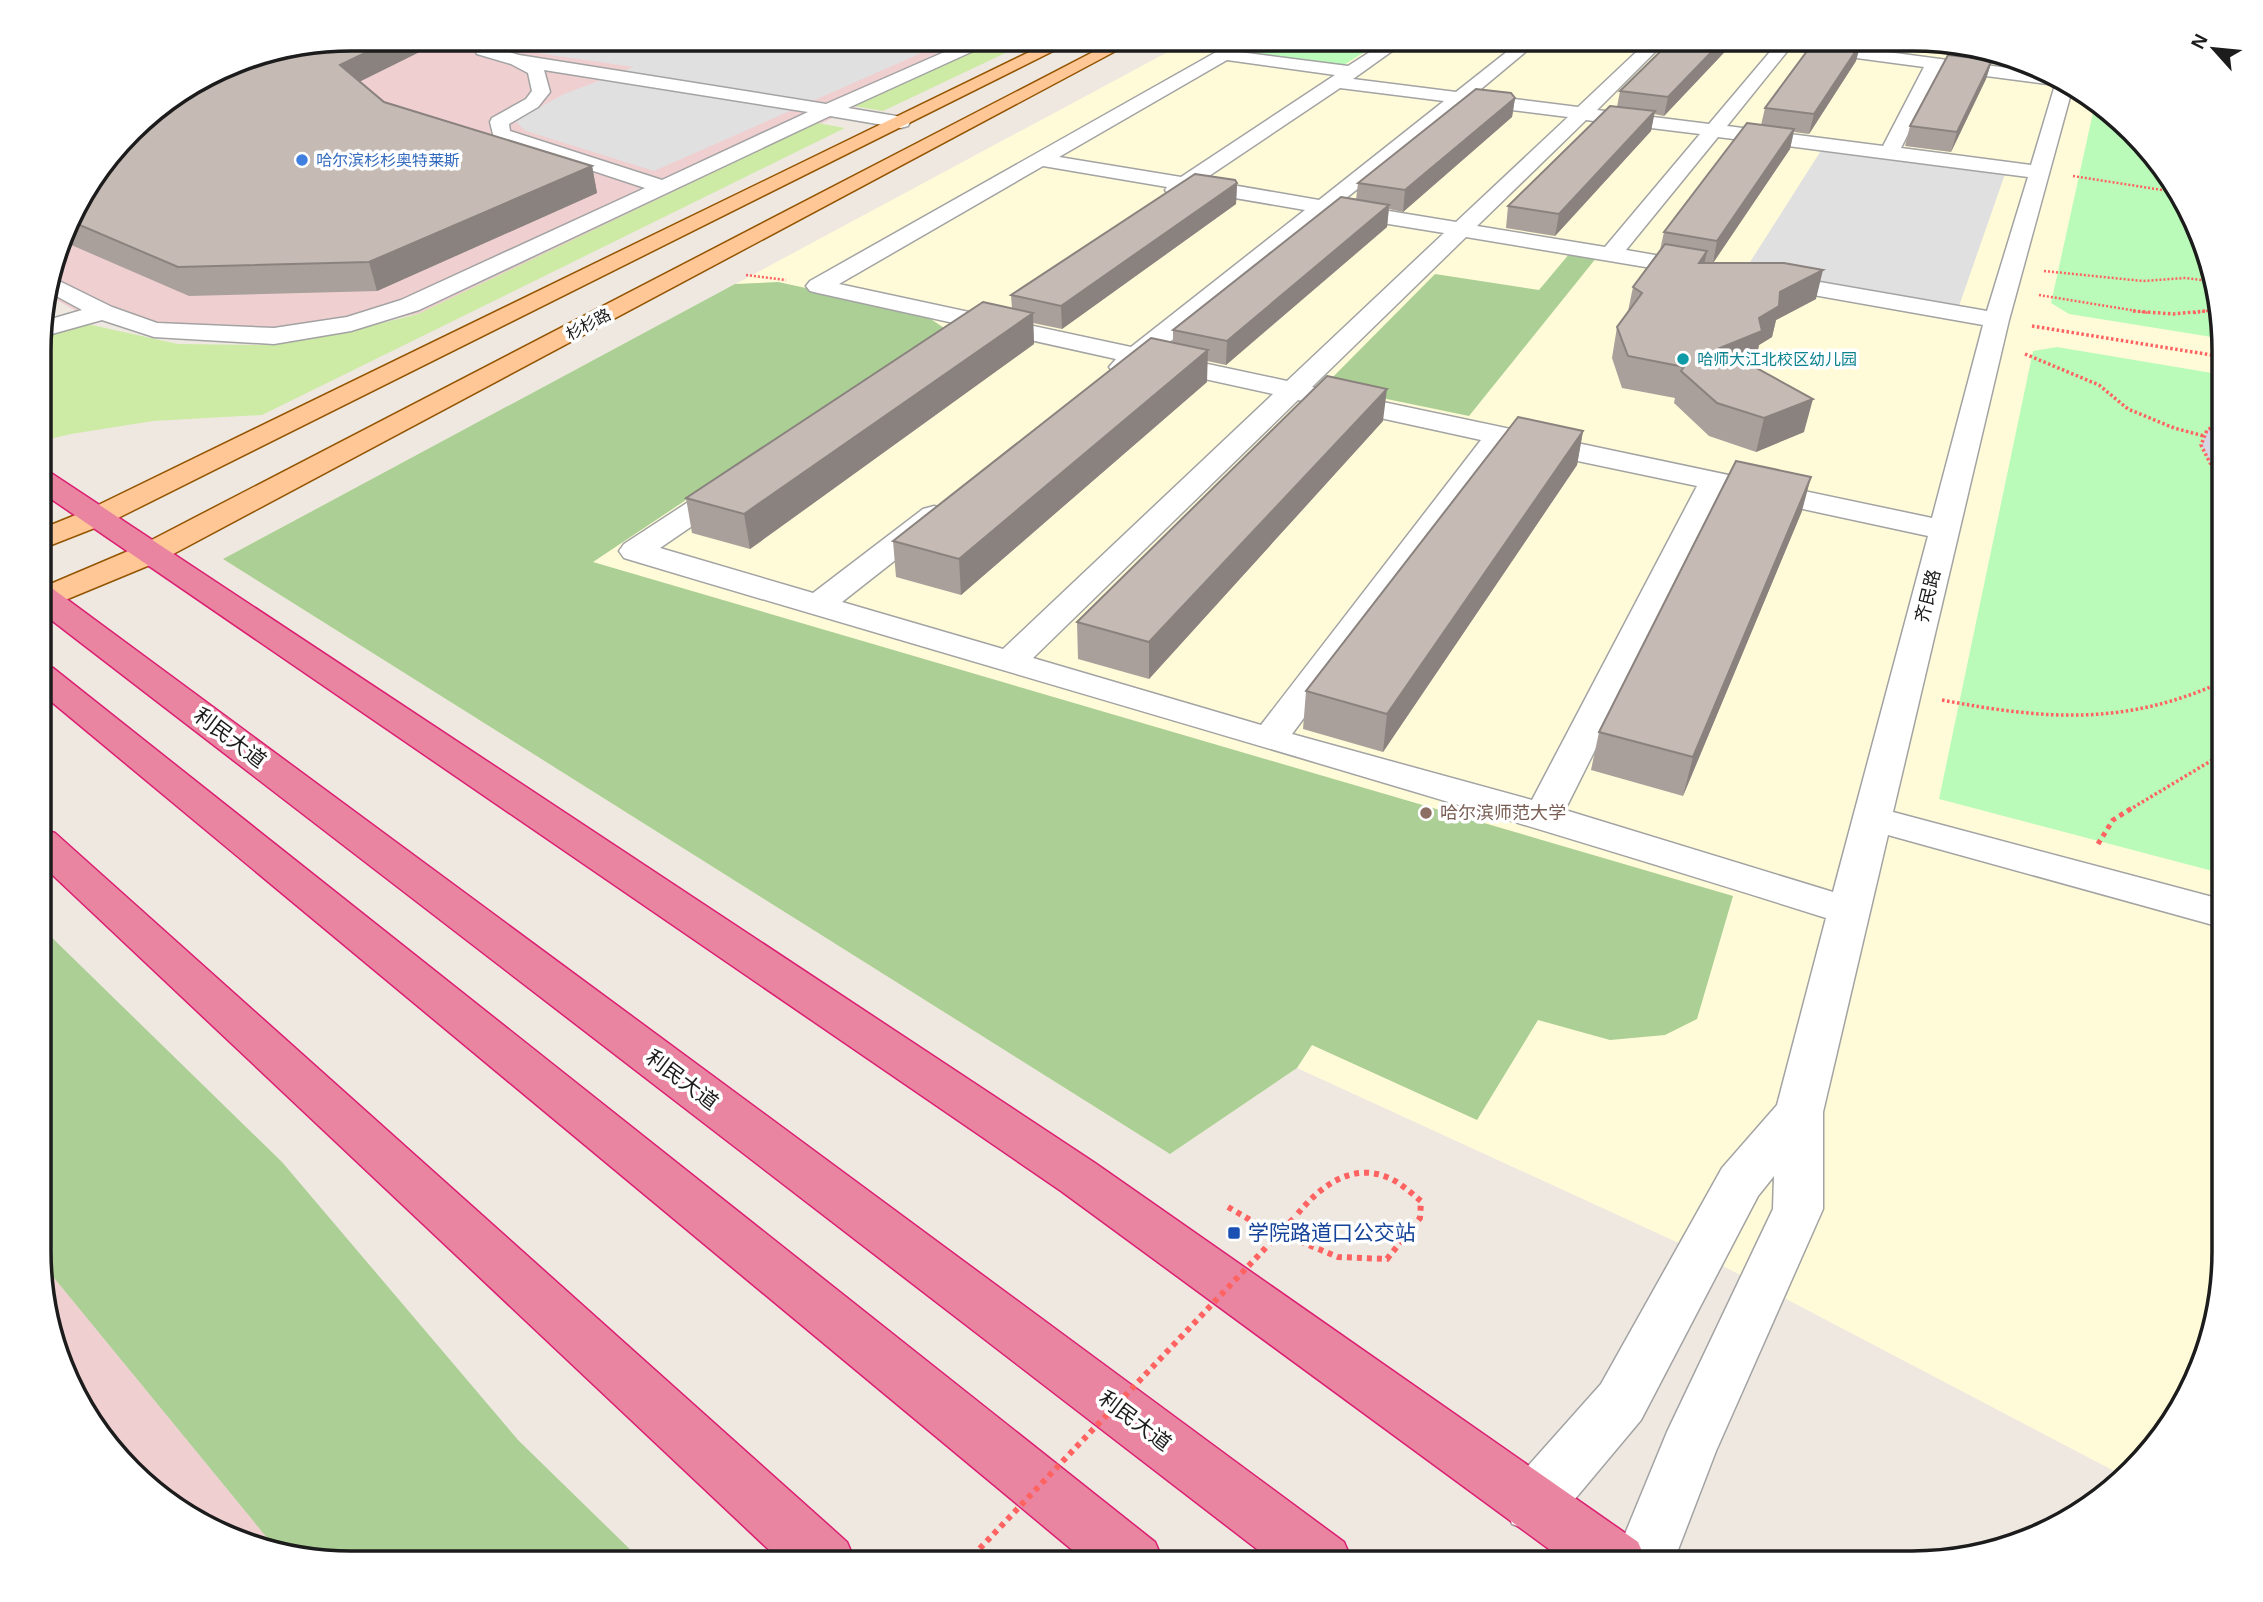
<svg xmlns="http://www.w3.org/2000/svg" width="2263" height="1602" font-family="Arial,'Noto Sans SC',sans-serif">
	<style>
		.commercial { fill: #f0cfd0 }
		.education { fill: #fffbd8 }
		.grass { fill: #cdeba4 }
		.forest { fill: #abcf94 }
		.park { fill: #bbfbba }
		.parking { fill: #e0e0e0 }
		.plaza { fill: #d5d6e3 }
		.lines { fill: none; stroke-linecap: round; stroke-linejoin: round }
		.minor-casing { stroke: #a3a3a3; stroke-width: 3 }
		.major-casing { stroke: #935400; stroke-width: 3 }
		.highway-casing { stroke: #dc1e71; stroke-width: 3 }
		.path-far3 { stroke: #fe6261; stroke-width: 2.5; stroke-dasharray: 2 2; stroke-linecap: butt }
		.path-far2 { stroke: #fe6261; stroke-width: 3.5; stroke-dasharray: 2.5 2.5; stroke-linecap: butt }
		.path-far1 { stroke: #fe6261; stroke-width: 5; stroke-dasharray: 4.5 4.5; stroke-linecap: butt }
		.path { stroke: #fe6261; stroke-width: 6; stroke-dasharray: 5 5; stroke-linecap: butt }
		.minor { fill: #fff; fill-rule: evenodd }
		.major { fill: #ffc795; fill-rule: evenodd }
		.highway { fill: #e985a1; fill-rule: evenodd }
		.path-bridge { stroke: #fe6261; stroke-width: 6; stroke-dasharray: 5 5; stroke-linecap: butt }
		.wall { fill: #a9a09b }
		.shaded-wall { fill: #8a827e }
		.building { fill: #c5bab4; stroke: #8a827e; stroke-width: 2 }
		.shop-dot { fill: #3f7fe0; stroke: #fff; stroke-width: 2.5 }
		.culture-dot { fill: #0f9aa8; stroke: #fff; stroke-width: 2.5 }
		.education-dot { fill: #8d6e63; stroke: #fff; stroke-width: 2.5 }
		.transit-dot { fill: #1a4fb4; stroke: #fff; stroke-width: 2.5 }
		.labels { text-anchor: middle; stroke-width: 7; stroke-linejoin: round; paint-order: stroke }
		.far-shop-label { font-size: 16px; fill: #366cbe; stroke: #fff; text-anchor: start }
		.far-street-label { font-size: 16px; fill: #1c1c1c; stroke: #fff }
		.far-culture-label { font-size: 16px; fill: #0d838f; stroke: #fff; text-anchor: start }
		.street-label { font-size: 18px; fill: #1c1c1c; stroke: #fff }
		.education-label { font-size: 18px; fill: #785e54; stroke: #fff; text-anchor: start }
		.near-street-label { font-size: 21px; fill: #1c1c1c; stroke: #fff }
		.near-transit-label { font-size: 21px; fill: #164399; stroke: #fff; text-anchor: start }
		.rim { fill: none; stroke: #1c1c1c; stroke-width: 3.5 }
	</style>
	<rect width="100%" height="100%" fill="#eee8e1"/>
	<path class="commercial" d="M351,39H1000L418,314L351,327L247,341L92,320L46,294L71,212Z
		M41,1262L277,1550L232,1540L160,1499L80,1407L41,1292Z"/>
	<path class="education" d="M1192,39H1932L2031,62L2103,103L2192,212L2224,331V1271L2208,1352L2160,1442L2120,1474L1683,1245L1297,1068L1170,1154L223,559Z"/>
	<path class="grass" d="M1000,39H1035L883,111L853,106Z
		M817,123L845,128L262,415L153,421L71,434L41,441V338L87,324L178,344L261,345L347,332L418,314Z"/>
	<path class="forest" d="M1570,253L1597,257L1469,416L1324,386L1435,274L1539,290Z
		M778,282L922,313L944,328L593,562L1733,896L1697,1019L1665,1035L1610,1040L1538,1020L1477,1120L1312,1045L1297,1068L1170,1154L223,559L735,284Z
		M41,927L282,1162L518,1440L644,1563H331L277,1550L41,1262Z"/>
	<path class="park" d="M1192,39H1385L1339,68L1179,46Z
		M2096,99L2103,103L2192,212L2224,339L2069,314L2051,303Z
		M2057,347L2224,375V874L1939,799L2033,351Z"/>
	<path class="parking" d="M520,39H953L654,171L526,131L515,121L562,95L634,67L509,49Z
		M1822,149L2005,174L1959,306L1745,270Z"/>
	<path class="plaza" d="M2224,421V474L2210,463L2201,445L2207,430Z"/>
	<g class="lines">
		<g class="minor-casing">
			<path id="minor" d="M487,39H504L495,48L519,55L826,104L974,39H995L993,42L848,108L908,118L910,122L908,126L901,128L830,116L419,310L351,331L274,344L154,337L102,320L41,337V322L82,310L47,291L51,277L112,307L157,323L274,328L347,317L401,300L645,188L494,138L490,122L492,118L526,99L532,91L528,73L511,64L477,54L475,50ZM544,70L808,112L662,180L510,131L509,124L538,107L550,92Z
				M882,39H922L927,43C918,51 891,47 882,39Z
				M1390,39H1409L1353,79L1456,92L1523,39H1541L1475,94L1578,107L1650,39H1668L1597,110L1709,124L1774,47L1748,44L1740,39H1790L2052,74L2073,86L2009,320L1893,812L2224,900V928L1888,835L1823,1112V1209L1716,1451L1673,1563H1613L1667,1432L1773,1209L1774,1176L1758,1196L1641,1420L1554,1524L1533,1532L1512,1524L1504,1504L1512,1484L1601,1384L1722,1168L1777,1105L1826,918C1427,792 1025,678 624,558L619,551L624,544L722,480L732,477L742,480L747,486L742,492L660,548L813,593L923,509L934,506L945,509L949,515L945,521L842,602L1003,649L1273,394L1141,365C1131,373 1125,376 1113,372L1109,367L1116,359L818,293L810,291L806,286L810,281L1218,51L1224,50L1348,66ZM1789,49L1924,67L1883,146L1727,126ZM1227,60L1335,75L1181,177L1059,157ZM1940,70L2055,85L2031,165L1901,148ZM1340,88L1444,101L1319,200L1203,180ZM1463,104L1568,117L1456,222L1340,203ZM1586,120L1700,134L1605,247L1477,226ZM1718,137L2028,177L1987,311L1768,273L1760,275L1756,280L1760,285L1768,287L1983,325L1932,518L1312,387L1466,237L1705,277L1713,275L1717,270L1713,265L1626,250ZM1043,166L1167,187L1165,190L1168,194L1175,196L1188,190L1305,210L1131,347L839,284ZM1327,214L1444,233L1287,381L1156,353ZM1298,400L1481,440L1261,725L1033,658ZM1506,446L1697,486L1532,800L1292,734ZM1724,492L1928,536L1833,892L1565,810Z"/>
		</g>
		<g class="major-casing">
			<path id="major" d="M1056,39H1077L110,522L41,549V529L88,510Z
				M1118,39H1138L162,560L41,610V588L140,546Z"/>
		</g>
		<g class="highway-casing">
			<path id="highway" d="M41,470L51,473L1095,1163L1638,1542L1647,1563H1568L1061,1191L41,492Z
				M41,586L53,589L1344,1542L1353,1563H1275L41,612Z
				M41,665L53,668L1155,1542L1164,1563H1088L41,693Z
				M41,829L55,833L847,1542L856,1563H783L41,864Z"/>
		</g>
		<path class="path-far3" d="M2073,176L2175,192
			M2044,271L2143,281L2185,278L2210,281
			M746,275L786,280
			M2039,295L2149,313
			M2194,313L2218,309"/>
		<path class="path-far2" d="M2133,311L2173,314L2205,311
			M2032,326L2224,357
			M2025,354L2099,385L2128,409L2174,428L2204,436
			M2224,421L2207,430L2201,445L2210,463L2224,474
			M1942,700C2046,720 2126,726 2224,681
			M2129,810L2224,753"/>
		<path class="path-far1" d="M2098,844L2113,820L2132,808"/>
		<path class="path" d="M1228,1207L1259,1225L1338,1257L1387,1259L1420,1218L1421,1201C1411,1193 1401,1183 1389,1178C1351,1161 1318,1188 1295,1217"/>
		<use href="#minor" class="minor"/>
		<use href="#major" class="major"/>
		<use href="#highway" class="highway"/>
		<path class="path-bridge" d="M966,1563L1295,1217"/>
	</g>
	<path class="wall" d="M1735,41L1664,116L1654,114L1651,131L1555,236L1506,228L1508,206L1617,107L1620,91Z
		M1992,60L1986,79L1951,152L1905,146L1910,126Z
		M1856,61L1809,134L1794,132L1790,149L1713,263L1705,262V263L1816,299L1776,320L1772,337L1759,345L1755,362L1750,364L1804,432L1756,452L1709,436L1674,403L1675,398L1622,388L1612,358L1617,327L1628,311L1633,287L1660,250L1664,232L1761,125L1765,108Z
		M360,82L384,102L592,166L597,193L377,291L189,296L62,241L71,212Z
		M1515,98L1512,117L1403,212L1389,209L1387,227L1226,365L1207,361V382L961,595L896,577L893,541L1173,343V330L1356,200L1358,183Z
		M1237,183L1236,204L1062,329L1033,323L1034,344L750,549L692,533L686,498L1012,309L1011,295Z
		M1383,421L1149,679L1078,659L1077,622Z
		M1583,431L1577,465L1383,752L1303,729L1306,691Z
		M1802,511L1683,796L1591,770L1599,732Z"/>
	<path class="shaded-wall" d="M394,39H446L347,88L340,65Z
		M1724,39H1735V41L1664,116L1668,97Z
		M1861,43L1856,61L1809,134L1814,114Z
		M1992,60L1986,79L1951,152L1957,132Z
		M1515,98L1512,117L1403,212L1405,190Z
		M1655,111L1651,131L1555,236L1559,214Z
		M1794,129L1790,149L1713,263L1717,241Z
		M592,166L597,193L377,291L369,262Z
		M1237,183L1236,204L1062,329L1061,306Z
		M1389,205L1387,227L1226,365L1227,341Z
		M1707,251L1701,280L1699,263Z
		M1823,270L1816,299L1776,320L1772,337L1759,345L1755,362L1713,379L1720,348L1759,318L1780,292Z
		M1033,313L1034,344L750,549L744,514Z
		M1208,350L1207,382L961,595L959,559Z
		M1387,389L1383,421L1149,679V642Z
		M1813,399L1804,432L1756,452L1764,418Z
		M1583,431L1577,465L1383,752L1387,714Z
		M1811,477L1802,511L1683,796L1693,757Z"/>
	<path class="building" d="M351,38L394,39L340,65L384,102L592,166L369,262L178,267L68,220L71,212L145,116L232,62Z
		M1673,39H1724L1668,97L1620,91Z
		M1816,39H1827L1861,43L1814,114L1765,108Z
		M1948,55L1992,60L1957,132L1910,126Z
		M1476,89L1511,93L1515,98L1405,190L1358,183Z
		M1610,106L1655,111L1559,214L1508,206Z
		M1747,123L1794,129L1717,241L1664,232Z
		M1195,174L1235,180L1237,183L1061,306L1011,295Z
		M1341,197L1389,205L1227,341L1173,330Z
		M1665,244L1707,251L1699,263H1784L1823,270L1780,292L1779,306L1759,318L1762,331L1720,348L1813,399L1764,418L1717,403L1681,371L1684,367L1628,356L1617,327L1642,293L1633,287Z
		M983,302L1033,313L744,514L686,498Z
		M1151,338L1208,350L959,559L893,541Z
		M1327,376L1387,389L1149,642L1077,622Z
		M1518,417L1583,431L1387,714L1306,691Z
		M1736,461L1811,477L1693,757L1599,732Z"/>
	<circle class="shop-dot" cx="302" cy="160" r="7"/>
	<circle class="culture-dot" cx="1683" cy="359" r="7"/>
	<circle class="education-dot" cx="1426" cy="813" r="7"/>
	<rect class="transit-dot" x="1227" y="1226" width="14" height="14" rx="3.5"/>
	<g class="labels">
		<g class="far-shop-label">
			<text x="316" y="166">哈尔滨杉杉奥特莱斯</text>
		</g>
		<g class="far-street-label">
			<text transform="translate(588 324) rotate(-28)" y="6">杉杉路</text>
		</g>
		<g class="far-culture-label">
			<text x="1697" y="365">哈师大江北校区幼儿园</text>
		</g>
		<g class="street-label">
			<text transform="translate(1928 596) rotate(-76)" y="6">齐民路</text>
		</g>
		<g class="education-label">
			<text x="1440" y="819">哈尔滨师范大学</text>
		</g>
		<g class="near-street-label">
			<text transform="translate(230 738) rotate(37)" y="7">利民大道</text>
			<text transform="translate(682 1080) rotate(37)" y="7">利民大道</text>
			<text transform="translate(1135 1421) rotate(37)" y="7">利民大道</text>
		</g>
		<g class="near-transit-label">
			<text x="1248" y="1240">学院路道口公交站</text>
		</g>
	</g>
	<path d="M0 0H2263V1602H0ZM351 51H1912A300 300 0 0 1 2212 351V1251A300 300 0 0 1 1912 1551H351A300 300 0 0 1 51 1251V351A300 300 0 0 1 351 51Z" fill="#fff" fill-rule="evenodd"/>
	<path class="rim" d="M351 51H1912A300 300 0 0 1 2212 351V1251A300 300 0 0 1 1912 1551H351A300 300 0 0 1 51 1251V351A300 300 0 0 1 351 51Z"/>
	<g transform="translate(2214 49) rotate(297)" stroke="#ffffff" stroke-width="5" paint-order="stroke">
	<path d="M0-5L12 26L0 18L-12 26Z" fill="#1c1c1c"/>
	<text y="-10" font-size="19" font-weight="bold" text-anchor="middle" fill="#1c1c1c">N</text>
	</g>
</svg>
